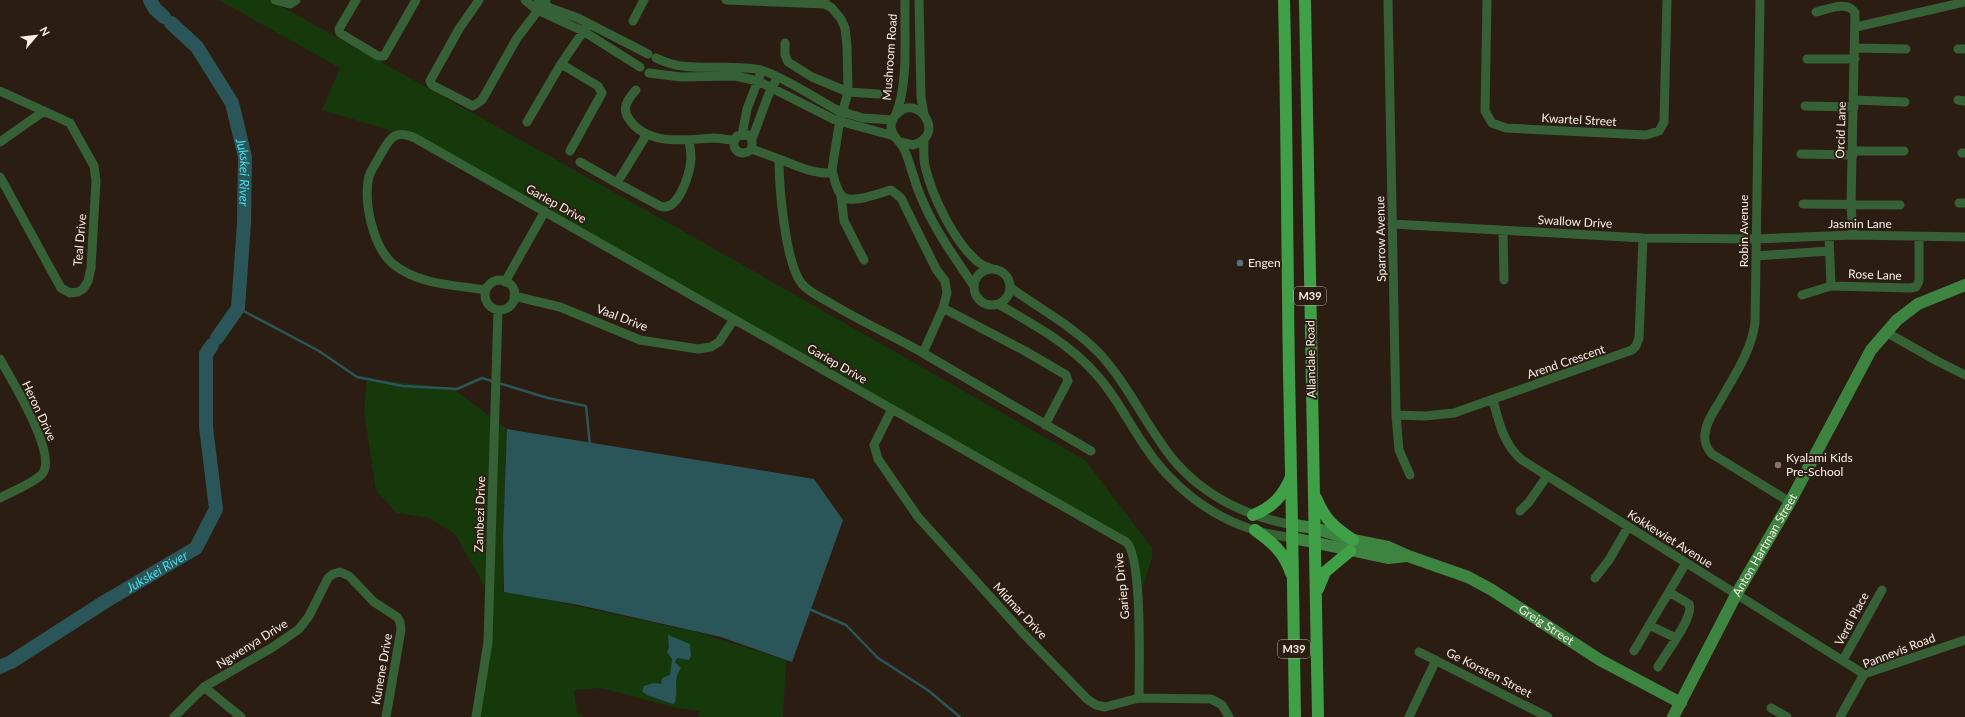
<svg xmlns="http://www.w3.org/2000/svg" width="1965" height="717" font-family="Lato,sans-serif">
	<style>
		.green { fill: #15390a }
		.water { fill: #2a565a }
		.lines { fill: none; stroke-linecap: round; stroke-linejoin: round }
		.stream { stroke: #2a565a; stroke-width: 2.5 }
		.river { stroke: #2a565a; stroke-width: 14 }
		.street { stroke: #366137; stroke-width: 9 }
		.secondary { stroke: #3c8440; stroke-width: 12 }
		.primary { stroke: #40a047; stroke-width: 12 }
		.street-bridge { stroke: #366137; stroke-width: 9 }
		.service-dot { fill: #5c6f8a; stroke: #2c1d12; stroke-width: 1.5 }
		.education-dot { fill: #8d6e63; stroke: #2c1d12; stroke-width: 1.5 }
		.labels { text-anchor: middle; stroke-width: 4; stroke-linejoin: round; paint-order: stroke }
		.shield { fill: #2c1d12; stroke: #bcb0a7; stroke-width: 1 }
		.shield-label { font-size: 11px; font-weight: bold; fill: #f9efe7 }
		.street-label { font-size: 12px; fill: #f9efe7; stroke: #2c1d12 }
		.poi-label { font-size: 12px; fill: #f9efe7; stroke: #2c1d12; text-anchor: start }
		.water-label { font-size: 13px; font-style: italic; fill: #46dbe7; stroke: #2c1d12 }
	</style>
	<rect width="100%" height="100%" fill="#2c1d12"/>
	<path class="green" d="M219,0H270L644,209L1085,460L1152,548V558L1138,601L1126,542L406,135L322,110L340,68Z
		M367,379L452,388L507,429L504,511L503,590L696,632L786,660L783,717H698L699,711L677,708L601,688L574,690L577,714L582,713L583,717H476L489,594L455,534L430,518L397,513L376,491L364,411Z"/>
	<path class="water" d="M507,429L814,479L843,520L792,662L721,637L579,605L504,592L503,538Z
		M668,635L690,644L691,656L689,660L677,658L675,662L681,668C672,682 679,687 675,702L673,704L647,695L642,691L644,686L654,683L661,684L662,678L670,675L672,659L667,652L669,647Z"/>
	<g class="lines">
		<path class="stream" d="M238,308L319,351L357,377L403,386L457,389L482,378L548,398L586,406L590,446
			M809,609L846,625L878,658L929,691L960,717"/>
		<g class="river">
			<path d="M150,0L155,9L164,17"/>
			<path id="s1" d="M171,23L197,47L232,103L245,157L244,223L238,308L217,338"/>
			<path id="s2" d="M0,667L11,662L106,601L196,548L216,509L206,427V354L212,345"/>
		</g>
		<path class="street" d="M275,0L290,4L296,0
			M356,0L339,29L340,33L378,56H384L416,0
			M479,0L459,29L430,81L432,85L473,106L482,100L517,38L546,0
			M525,0L537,10L583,31L640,67
			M538,0L550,8L578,18L648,54
			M726,0L825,4V0
			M919,0L921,97L924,115
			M1388,0L1396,415L1399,450L1410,475
			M1487,0L1485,111L1492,123L1506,128L1646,135L1659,131L1664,122L1667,0
			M1760,0L1755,323C1751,352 1734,376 1720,401C1714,411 1706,422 1705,434C1704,441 1707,449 1712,454L1790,502
			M1816,12C1828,9 1848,0 1855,13L1851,205L1853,235
			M633,21L644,0
			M1856,27L1965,2
			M785,43V55L788,62L812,77L848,92L878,94
			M1856,48L1906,49
			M1958,49H1965
			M656,58C689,75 726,62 761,70C782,76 817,99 837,110
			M1807,59H1855
			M561,64L598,86L602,93L570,151
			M649,73L681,77L735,76L758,81L833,119
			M636,90C628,99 621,108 629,119C647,146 685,140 713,138C720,138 727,140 734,140
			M0,91L70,123L94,166L96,181L91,268L88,281L83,289L78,292L70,293L61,288L0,177
			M1854,100L1905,102
			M1958,100L1965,101
			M1805,106L1854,107
			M846,113L863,118L893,120
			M896,114C909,81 904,36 905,0
			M527,122L561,64L587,26
			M843,122L894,136
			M742,135L747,109L760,75
			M752,139L748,135L737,136C728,148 741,159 752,149V139L768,96L775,82
			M924,139C924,148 923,157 925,166C932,196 954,242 978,262C982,265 987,267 992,269
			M0,142L44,111
			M900,142L913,145C948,135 917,92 897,114C893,117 891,123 891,128C892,135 896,138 900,143C905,149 907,156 909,162C913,174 916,186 921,197C934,229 955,258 974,286
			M752,149L779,159C779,186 785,263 802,284C810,293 822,298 832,304C862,322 893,336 923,353
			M1853,151H1904
			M1962,153H1965
			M1801,154L1853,155
			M779,159C795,165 813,174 830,173L832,170L839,125L848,92L847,46L845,28L841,19L832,8L825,4
			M580,162L617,183L647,134
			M832,170C834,178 836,190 842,196C851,205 880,193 891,190L901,198L936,269L945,281L947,293L943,308L1025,351L1066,375L1068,381L1045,425
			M617,183L660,206C679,213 690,172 691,159C691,153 690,146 689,140
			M841,196L844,221L864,260
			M1959,203H1965
			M1803,204L1900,205
			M1392,224L1643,238L1756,239L1853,235L1965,237
			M1503,231L1504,280
			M1829,236L1831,286
			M1756,256L1829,251
			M974 287a18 18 0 1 1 36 0a18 18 0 1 1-36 0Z
			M485 295a15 15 0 1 1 30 0a15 15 0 1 1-30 0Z
			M505,282L545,211
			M1009,282L1011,288C1040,309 1074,327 1099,353C1124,380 1140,413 1161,443C1191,489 1240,516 1294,525
			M486,290C455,285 419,285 393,264C373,247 363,202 369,176C372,168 378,160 382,152C391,136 396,130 415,138L1126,542C1143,556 1139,672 1139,698
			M1802,295L1831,286L1910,288L1916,287L1919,281V237
			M514,296L560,307L640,340L698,349L711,347L719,342L734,319
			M998,304C1031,323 1068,343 1094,372C1114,393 1127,420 1144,445C1170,485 1209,516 1254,530C1267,534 1280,536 1293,538
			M943,308L923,353L1091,451
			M1886,332L1937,361L1965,375
			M0,359C10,378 59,455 42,474C34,483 11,492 0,498
			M1493,400C1499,423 1504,445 1522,460L1864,674
			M892,409L874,445L878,459L918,517L1022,632L1087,699L1096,705L1105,707L1139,698L1211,699L1222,705L1229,717
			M1396,415L1425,416L1454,413L1632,350L1636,346L1639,338L1643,238
			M1520,511L1529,502L1547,476
			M1595,578L1609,560L1628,527
			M1649,625L1676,638
			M1634,651L1686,563
			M1419,652L1548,717
			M1843,660L1882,590
			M1658,667C1665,654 1695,616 1689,604L1669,592
			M204,687L241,717
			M1771,708L1787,717
			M174,717L204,687L273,647L299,629L309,616L328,578L333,574L340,572L349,576L374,602L397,617L400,622L401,630L386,717
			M476,717L488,642L498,310
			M1409,717L1436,660
			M1840,717L1864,674L1965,640"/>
		<g class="secondary">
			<path id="s3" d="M1294,525L1314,528L1353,540L1388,547L1408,556L1468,577L1492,590L1600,660L1681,703"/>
			<path d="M1293,538L1388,558L1407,556"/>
			<path id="s4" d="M1673,717L1736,595L1790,502L1871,350L1897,320L1918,304L1965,285"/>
		</g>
		<path class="primary" d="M1284,0C1287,124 1287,247 1289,371C1291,486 1294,602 1295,717
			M1305,0L1318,717
			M1316,498C1325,520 1334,527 1353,540
			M1253,515C1273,507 1283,496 1291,477
			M1255,530C1272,542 1284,552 1291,573
			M1318,589L1325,572L1350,551"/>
		<path class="street-bridge" d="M837,110L846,113
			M833,119L843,122"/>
	</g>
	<circle class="service-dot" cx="1240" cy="263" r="4"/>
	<circle class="education-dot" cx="1778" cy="465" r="4"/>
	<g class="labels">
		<g class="shield">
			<rect x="1294" y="287" width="32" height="18" rx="3"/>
			<rect x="1278" y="640" width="32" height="18" rx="3"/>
		</g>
		<g class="shield-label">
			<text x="1310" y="300">M39</text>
			<text x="1294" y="653">M39</text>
		</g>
		<g class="street-label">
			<text transform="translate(890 57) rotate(-86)" y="4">Mushroom Road</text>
			<text transform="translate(1579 120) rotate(3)" y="4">Kwartel Street</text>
			<text transform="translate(1841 130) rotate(-88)" y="4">Orcid Lane</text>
			<text transform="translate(556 204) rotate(29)" y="4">Gariep Drive</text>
			<text transform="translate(1575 222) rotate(3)" y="4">Swallow Drive</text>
			<text x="1860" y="228">Jasmin Lane</text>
			<text transform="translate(1744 231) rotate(-90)" y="4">Robin Avenue</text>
			<text transform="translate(1381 239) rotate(-91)" y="4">Sparrow Avenue</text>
			<text transform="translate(80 240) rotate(-85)" y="4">Teal Drive</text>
			<text transform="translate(1875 275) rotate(2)" y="4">Rose Lane</text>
			<text transform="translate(622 318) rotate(21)" y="4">Vaal Drive</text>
			<text transform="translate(1311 359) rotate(-91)" y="4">Allandale Road</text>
			<text transform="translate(1566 362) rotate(-19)" y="4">Arend Crescent</text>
			<text transform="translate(837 364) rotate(30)" y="4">Gariep Drive</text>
			<text transform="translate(39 411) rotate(65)" y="4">Heron Drive</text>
			<text transform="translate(480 514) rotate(-88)" y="4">Zambezi Drive</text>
			<text transform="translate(1670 539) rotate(32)" y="4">Kokkewiet Avenue</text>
			<text dy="4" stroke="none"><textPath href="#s4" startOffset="195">Anton Hartman Street</textPath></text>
			<text transform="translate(1122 586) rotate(-96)" y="4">Gariep Drive</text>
			<text transform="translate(1020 611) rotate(47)" y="4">Midmar Drive</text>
			<text transform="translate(1852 619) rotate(-62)" y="4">Verdi Place</text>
			<text dy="4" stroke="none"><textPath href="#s3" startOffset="274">Greig Street</textPath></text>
			<text transform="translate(252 644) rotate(-32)" y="4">Ngwenya Drive</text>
			<text transform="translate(1899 651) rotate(-21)" y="4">Pannevis Road</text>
			<text transform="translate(382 669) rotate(-80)" y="4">Kunene Drive</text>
			<text transform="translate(1489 673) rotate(27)" y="4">Ge Korsten Street</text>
		</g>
		<g class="poi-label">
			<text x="1248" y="267">Engen</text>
			<text x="1786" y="462">Kyalami Kids<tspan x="1786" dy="14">Pre-School</tspan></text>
		</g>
		<g class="water-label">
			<text dy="5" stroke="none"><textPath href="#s1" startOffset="172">Jukskei River</textPath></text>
			<text dy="5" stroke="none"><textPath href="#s2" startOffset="184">Jukskei River</textPath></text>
		</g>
	</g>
	<g transform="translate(36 36) rotate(62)" stroke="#2c1d12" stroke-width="3" paint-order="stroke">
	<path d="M0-3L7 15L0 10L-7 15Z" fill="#f9efe7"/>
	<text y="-6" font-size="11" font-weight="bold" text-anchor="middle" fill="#f9efe7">N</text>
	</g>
</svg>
